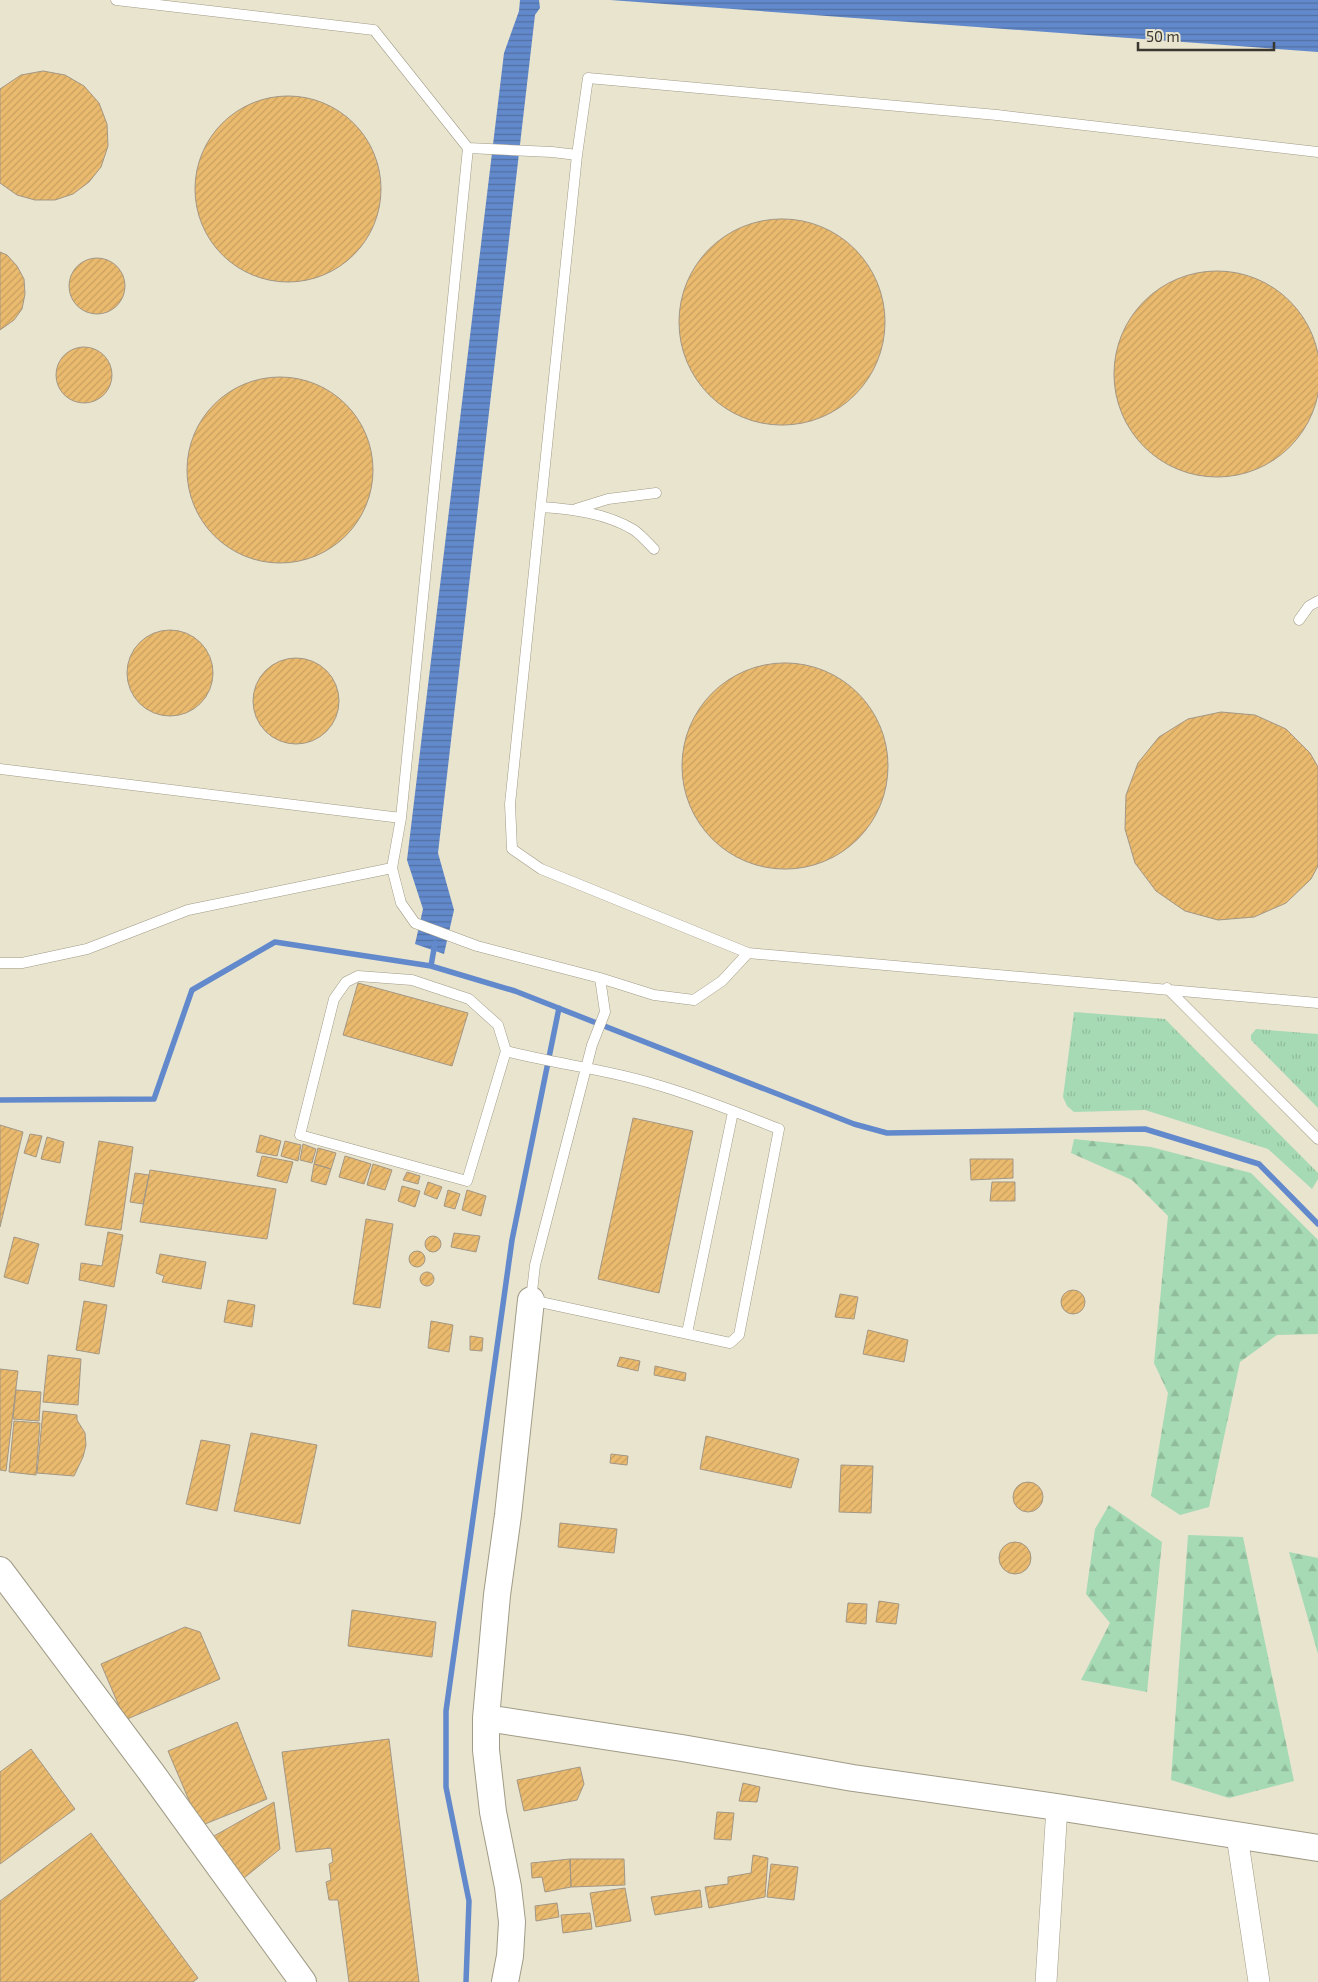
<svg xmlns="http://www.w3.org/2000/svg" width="1318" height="1982" font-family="'Exo 2',sans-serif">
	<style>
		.grass { fill: url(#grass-tufts) }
		.forest { fill: url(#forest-firs) }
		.water { fill: url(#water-rules) }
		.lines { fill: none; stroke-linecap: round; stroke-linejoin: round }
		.stream { stroke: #6289cb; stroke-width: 5.5 }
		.building { fill: url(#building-hatch); stroke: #a39785 }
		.service-casing { stroke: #a09b87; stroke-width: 11 }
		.minor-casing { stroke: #a09b87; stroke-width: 22 }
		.tertiary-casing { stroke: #a09b87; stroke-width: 28 }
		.service { stroke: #fff; stroke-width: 10 }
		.minor { stroke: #fff; stroke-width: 21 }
		.tertiary { stroke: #fff; stroke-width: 26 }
	</style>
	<defs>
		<pattern id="grass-tufts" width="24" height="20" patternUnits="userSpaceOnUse" patternTransform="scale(1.25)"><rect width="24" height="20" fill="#a6dab5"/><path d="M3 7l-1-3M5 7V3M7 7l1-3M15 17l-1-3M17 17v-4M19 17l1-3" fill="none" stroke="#90bc9c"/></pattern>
		<pattern id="forest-firs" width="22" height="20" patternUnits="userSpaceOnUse" patternTransform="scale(1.25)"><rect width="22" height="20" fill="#a6dab5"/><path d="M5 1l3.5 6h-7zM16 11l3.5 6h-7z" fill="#90bc9c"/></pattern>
		<pattern id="water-rules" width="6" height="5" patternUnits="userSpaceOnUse" patternTransform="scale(1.25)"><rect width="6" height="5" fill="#6289cb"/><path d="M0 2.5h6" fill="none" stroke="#5271a5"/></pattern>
		<pattern id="building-hatch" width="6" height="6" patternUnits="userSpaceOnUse" patternTransform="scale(1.25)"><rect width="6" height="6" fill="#eaba6e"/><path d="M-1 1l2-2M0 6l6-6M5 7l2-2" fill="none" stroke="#c9a060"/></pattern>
	</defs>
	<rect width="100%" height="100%" fill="#e9e4ce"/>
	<path class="grass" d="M1074,1012L1165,1019L1318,1173V1179L1312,1189L1268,1149L1145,1110L1074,1112L1067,1106L1063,1097Z
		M1256,1029L1318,1034V1108L1251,1040V1035Z"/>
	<path class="forest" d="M1074,1139L1151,1147L1251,1173L1318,1240V1334L1277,1335L1240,1362L1209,1507L1180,1515L1151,1496L1168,1393L1154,1363L1168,1216L1132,1180L1071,1153Z
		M1109,1505L1162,1542L1147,1692L1081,1680L1110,1623L1086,1594L1095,1529Z
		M1188,1535L1243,1537L1294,1781L1229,1798L1171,1780Z
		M1289,1552L1318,1558V1654Z"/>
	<path class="water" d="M520,0H539L540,8L535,15L438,853L454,910L444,954L415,944L423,909L407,860L504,53L519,11Z
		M610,0H1318V52Z"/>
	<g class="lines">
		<path class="stream" d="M431,966L435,943
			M0,1100L154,1099L192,990L275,942L431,966L515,991L854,1124L887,1133L1145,1129L1259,1164L1318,1224
			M466,1982L469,1901L446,1787V1711L512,1240L559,1008"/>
	</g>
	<path class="building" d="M43,71L65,75L84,86L99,103L107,124L108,146L101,167L89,182L73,194L55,200H35L17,195L0,183V89L21,75Z
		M195 189a93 93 0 1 1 186 0a93 93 0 1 1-186 0Z
		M679 322a103 103 0 1 1 206 0a103 103 0 1 1-206 0Z
		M0,252L7,255L17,266L24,279L25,294L22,309L14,320L0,330Z
		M69 286a28 28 0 1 1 56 0a28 28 0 1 1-56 0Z
		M1114 374a103 103 0 1 1 206 0a103 103 0 1 1-206 0Z
		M56 375a28 28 0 1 1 56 0a28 28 0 1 1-56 0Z
		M187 470a93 93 0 1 1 186 0a93 93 0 1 1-186 0Z
		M127 673a43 43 0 1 1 86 0a43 43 0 1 1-86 0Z
		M253 701a43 43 0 1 1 86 0a43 43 0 1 1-86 0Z
		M682 766a103 103 0 1 1 206 0a103 103 0 1 1-206 0Z
		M1221,712L1255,715L1286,729L1310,753L1318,767V866L1311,879L1286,903L1254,917L1218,920L1185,911L1156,891L1135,863L1125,829L1126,795L1138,763L1159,737L1188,719Z
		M358,983L468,1013L452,1066L343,1035Z
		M633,1118L693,1131L659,1293L598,1279Z
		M0,1125L23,1132L0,1227Z
		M30,1134L42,1136L36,1157L24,1153Z
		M260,1135L281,1141L277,1156L256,1152Z
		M47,1137L64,1142L60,1163L41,1159Z
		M99,1141L133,1147L121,1230L85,1225Z
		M285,1141L301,1145L298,1161L281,1156Z
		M303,1144L316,1149L312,1163L300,1160Z
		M318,1148L336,1153L331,1169L314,1164Z
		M262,1156L293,1162L287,1183L257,1176Z
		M345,1156L371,1164L364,1184L339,1177Z
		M970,1159H1013V1178L971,1180Z
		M314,1164L331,1169L326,1185L311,1181Z
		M373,1164L392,1170L385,1190L367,1185Z
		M150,1170L276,1189L267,1239L140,1222Z
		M407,1172L420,1176L418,1184L403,1180Z
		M135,1173L149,1175L143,1204L130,1202Z
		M428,1182L442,1187L437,1199L424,1194Z
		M992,1182H1015V1201H990Z
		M402,1186L420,1191L415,1207L398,1201Z
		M448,1190L460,1194L455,1209L444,1206Z
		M467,1190L486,1196L481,1216L462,1210Z
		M366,1219L393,1224L380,1308L353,1304Z
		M108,1232L123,1235L114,1287L79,1280L81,1263L102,1266Z
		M454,1233L480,1236L476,1252L451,1247Z
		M425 1244a8 8 0 1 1 16 0a8 8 0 1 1-16 0Z
		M14,1237L39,1244L28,1284L4,1277Z
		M409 1259a8 8 0 1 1 16 0a8 8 0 1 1-16 0Z
		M160,1254L206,1262L201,1289L162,1282L164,1276L156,1273Z
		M420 1279a7 7 0 1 1 14 0a7 7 0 1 1-14 0Z
		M1061 1302a12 12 0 1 1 24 0a12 12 0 1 1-24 0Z
		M840,1294L858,1297L854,1319L835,1317Z
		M228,1300L255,1305L252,1327L224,1322Z
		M84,1301L107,1305L99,1354L76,1350Z
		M431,1321L453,1325L449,1352L428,1348Z
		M868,1330L908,1340L904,1362L863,1354Z
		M470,1336L483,1338L482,1351L470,1350Z
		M48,1355L81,1359L78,1405L43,1402Z
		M620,1357L640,1361L638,1371L617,1366Z
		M655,1366L686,1373L685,1381L654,1375Z
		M0,1369L18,1371L6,1471L0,1470Z
		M16,1390L41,1392L39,1421L13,1419Z
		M43,1411L77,1415V1420L85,1433L86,1445L83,1457L74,1476L37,1473Z
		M14,1421L40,1423L36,1475L9,1472Z
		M251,1433L317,1445L300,1524L234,1511Z
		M706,1436L799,1459L791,1488L700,1469Z
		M201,1440L230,1445L217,1511L186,1504Z
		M611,1454L628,1456L627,1465L610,1463Z
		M841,1465L873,1466L871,1513L839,1512Z
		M1013 1497a15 15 0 1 1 30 0a15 15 0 1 1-30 0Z
		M560,1523L617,1529L614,1553L558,1547Z
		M999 1558a16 16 0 1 1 32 0a16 16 0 1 1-32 0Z
		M879,1601L899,1604L896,1624L876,1622Z
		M848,1603L867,1604L866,1624L846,1622Z
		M352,1610L436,1622L432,1657L348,1646Z
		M185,1627L200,1632L220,1679L125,1720L101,1664Z
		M237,1722L267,1799L200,1826L168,1751Z
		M389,1739L419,1982H349L338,1900H329L326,1882L331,1880L329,1864L333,1862L331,1848L296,1852L282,1752Z
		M31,1749L75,1809L0,1864V1772Z
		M580,1767L584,1784L577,1800L524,1811L517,1780Z
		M743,1783L760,1787L757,1802L739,1801Z
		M274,1802L280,1849L239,1882L207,1840Z
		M717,1812L734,1813L731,1840L714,1839Z
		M91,1833L198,1978L193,1982H0V1901Z
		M753,1855L768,1858L765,1897L709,1908L705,1887L728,1884V1877L751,1873Z
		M570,1859H624L625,1885L571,1887Z
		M570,1859L571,1887L545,1892L542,1877L532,1878L531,1863Z
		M771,1864L798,1867L794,1900L767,1897Z
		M625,1888L631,1921L596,1927L590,1893Z
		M700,1890L702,1907L655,1915L651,1897Z
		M557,1903L559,1917L536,1921L535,1906Z
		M590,1913L592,1929L563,1933L561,1915Z"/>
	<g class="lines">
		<g class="service-casing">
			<path id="service" d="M116,0L374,30L468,148L401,818L392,868L401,903L415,923L477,946L600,978L654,995L694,1000L722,981L748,953
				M468,148L552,152L577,155
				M1318,152L997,115L588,78L577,155L510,804L512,849L541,869L748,953L1318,1003
				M541,507C572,509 606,513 634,530C641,535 648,543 654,549
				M576,509L608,499L656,493
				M1299,620L1309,606L1318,601
				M0,769L401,818
				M0,963H22L87,949L188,910L392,868
				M358,976L412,980L469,999L498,1025L506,1051L467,1181L300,1135L334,999L346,982Z
				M1167,988L1318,1139
				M506,1051C555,1064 606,1069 654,1084C697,1096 738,1113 779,1129L739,1335L730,1343L531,1300L535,1265L592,1045L605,1012L600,978
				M687,1333L733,1112"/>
		</g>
		<g class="minor-casing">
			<path id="minor" d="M1237,1836L1259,1982
				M1046,1982L1057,1807"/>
		</g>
		<g class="tertiary-casing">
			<path id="tertiary" d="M0,1570L151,1772L303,1982
				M486,1718L682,1748L853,1778L1057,1807L1318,1848
				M505,1982L510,1956L512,1922L508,1887L493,1812L486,1750V1718L497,1595L508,1515L531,1300"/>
		</g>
		<use href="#service" class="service"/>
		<use href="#minor" class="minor"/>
		<use href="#tertiary" class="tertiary"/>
	</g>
	<path d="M1138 42v8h136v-8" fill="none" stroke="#39372f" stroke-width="2.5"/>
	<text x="1146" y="42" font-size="15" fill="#39372f" stroke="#e9e4ce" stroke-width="4" paint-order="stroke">50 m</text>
</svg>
